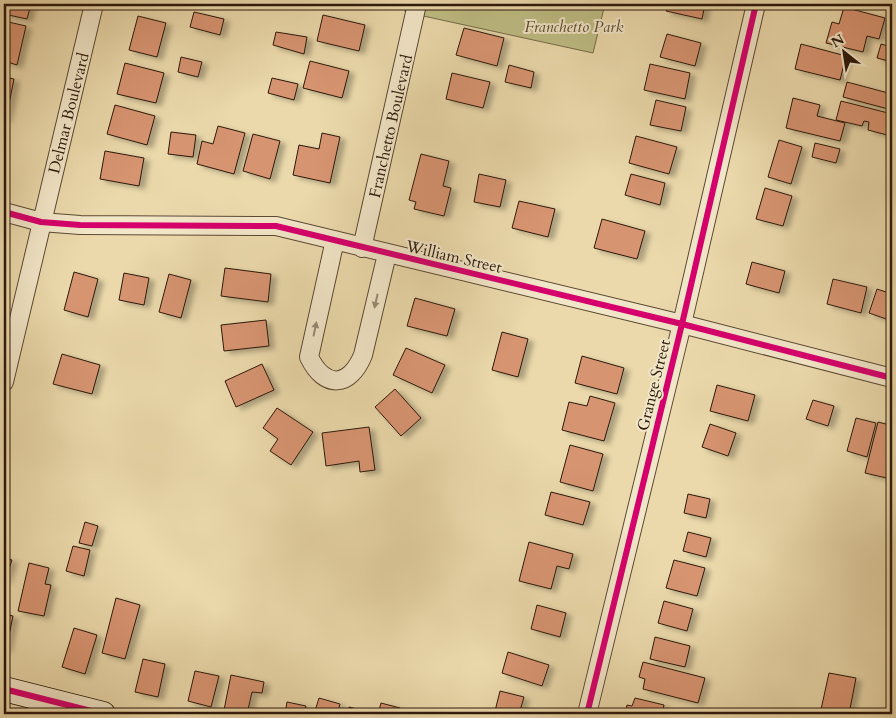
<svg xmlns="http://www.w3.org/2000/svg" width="896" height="718" font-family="Cardo,serif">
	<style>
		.green { fill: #bebd84; stroke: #756b48 }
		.building { fill: #d79471; stroke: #2c190b; filter: url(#shadow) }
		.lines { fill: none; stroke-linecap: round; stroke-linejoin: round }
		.street-casing { stroke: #5c4933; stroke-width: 20 }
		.secondary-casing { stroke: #2c190b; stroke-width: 26 }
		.street { stroke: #f2e6c8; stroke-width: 18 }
		.secondary { stroke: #f2e6c8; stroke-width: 24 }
		.cycleway-casing { stroke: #f2e6c8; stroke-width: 9 }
		.cycleway { stroke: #d6006c; stroke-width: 6 }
		.oneway { fill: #998a73 }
		.labels { text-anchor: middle; stroke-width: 4; stroke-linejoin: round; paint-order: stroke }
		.park-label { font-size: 16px; font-style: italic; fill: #584a2f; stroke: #f2e6c8 }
		.street-label { font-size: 16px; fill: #2c190b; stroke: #f2e6c8 }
	</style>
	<defs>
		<filter id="shadow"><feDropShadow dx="5.5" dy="3" stdDeviation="2.5" flood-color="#0004"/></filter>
	</defs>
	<rect width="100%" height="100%" fill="#ebd9ab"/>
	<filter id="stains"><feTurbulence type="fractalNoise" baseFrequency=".004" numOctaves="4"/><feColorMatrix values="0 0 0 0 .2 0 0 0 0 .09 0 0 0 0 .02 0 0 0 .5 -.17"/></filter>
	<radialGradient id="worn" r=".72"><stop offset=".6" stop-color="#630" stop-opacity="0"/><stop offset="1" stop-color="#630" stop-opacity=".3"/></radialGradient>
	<path class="green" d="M407,4H605L593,53L405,12Z"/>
	<path class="building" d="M4,4H31L27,19L4,14Z
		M668,4H705L702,19L666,11Z
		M844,7L885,18L879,39L867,36L863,52L826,43L832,22L839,24Z
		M194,12L224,19L220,35L190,27Z
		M323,15L365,25L359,51L317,41Z
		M138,16L166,23L157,57L129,50Z
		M4,21L26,26L17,65L4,61Z
		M464,28L504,38L497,66L456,55Z
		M276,32L307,37L304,54L273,45Z
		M667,34L701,43L695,66L660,57Z
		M801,44L846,56L840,80L795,69Z
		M881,44L892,47V62L877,58Z
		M181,57L202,62L198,77L178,72Z
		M310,61L349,71L342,98L303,88Z
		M125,63L164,73L156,103L117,94Z
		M650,64L690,73L685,99L644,90Z
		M509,65L534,72L531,88L505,82Z
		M452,73L490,82L483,108L446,99Z
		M4,77L14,79L6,119H4Z
		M272,78L298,84L294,100L268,93Z
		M847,82L892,94V110L843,97Z
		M793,98L820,105L817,116L845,123L840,141L786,128Z
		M656,100L686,107L681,131L650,125Z
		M841,101L892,114L891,136L868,130L869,122L864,121L862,126L836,120Z
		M115,105L155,116L147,145L107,134Z
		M218,126L245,133L234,174L197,164L202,141L213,144Z
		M171,132L196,135L193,157L168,154Z
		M322,133L340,137L330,183L293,175L299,145L319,149Z
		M253,134L280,141L270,179L243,171Z
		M636,136L677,147L669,174L629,163Z
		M779,140L802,147L791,184L768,177Z
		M815,143L840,149L836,163L812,157Z
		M105,151L144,158L139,186L100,179Z
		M421,154L449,161L443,186L451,188L444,216L414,209L416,202L409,200Z
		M479,174L506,180L500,207L474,202Z
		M631,174L665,183L660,205L625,195Z
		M765,188L792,196L783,226L756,219Z
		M519,201L555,209L548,237L512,228Z
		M602,219L645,231L637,259L594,248Z
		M752,262L785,271L779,293L746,284Z
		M225,268L271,274L268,302L221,296Z
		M74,272L98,279L88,317L64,310Z
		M124,273L149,278L144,305L119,300Z
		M169,274L191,280L181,318L159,312Z
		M833,279L867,287L861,313L827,304Z
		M877,289L892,294V321L869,313Z
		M415,298L455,309L447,336L407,326Z
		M266,320L269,346L224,351L221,325Z
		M502,332L528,339L518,377L492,370Z
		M406,348L445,365L432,393L393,375Z
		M62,354L100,365L92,394L53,384Z
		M582,356L624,368L617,394L575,383Z
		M262,364L274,390L236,407L225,381Z
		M717,385L755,395L748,421L710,411Z
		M395,389L421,418L401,436L375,407Z
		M590,396L615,403L604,441L562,430L569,402L587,406Z
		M813,400L834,406L828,426L806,419Z
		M277,408L313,432L291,465L270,451L278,439L263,428Z
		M856,418L876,423L867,457L847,451Z
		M891,421L892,474L891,479L865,473L878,422L890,425Z
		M710,424L736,433L728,456L702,447Z
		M369,427L375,470L360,472L359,461L326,466L322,433Z
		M570,445L603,454L593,491L560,482Z
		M551,492L590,502L583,525L545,515Z
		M688,494L710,499L706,518L684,513Z
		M85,522L98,526L92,546L79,543Z
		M688,532L711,538L706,557L683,551Z
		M529,542L573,554L569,569L557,566L551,589L519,581Z
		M73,546L90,550L84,576L66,571Z
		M4,558L12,560L5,581H4Z
		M674,560L705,568L697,596L666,588Z
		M29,563L49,568L45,584L51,585L44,616L18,611Z
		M116,598L140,605L125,659L102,653Z
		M664,601L693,609L687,631L658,623Z
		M537,605L566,613L560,637L531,629Z
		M4,614L13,616L6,650L4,649Z
		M74,628L97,635L85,674L62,667Z
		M655,637L690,646L685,667L650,659Z
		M508,652L549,665L542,686L502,673Z
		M143,659L165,664L158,697L135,692Z
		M643,662L705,678L698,703L643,689L645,679L639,677Z
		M195,671L219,676L211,707L188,701Z
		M829,673L856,678L849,714H820Z
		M231,675L264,682L262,693L252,692L247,714L224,710Z
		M500,691L524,697L519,714L495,711Z
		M319,698L340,704L337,714H314Z
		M635,698L664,705L662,714H625L627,705L632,706Z
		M287,702L306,706L304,714H285Z
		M381,703L400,708L398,714H378Z
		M349,707L370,712L369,714H347Z"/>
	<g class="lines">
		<g class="street-casing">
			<path id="street" d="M4,212L41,222L80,225L276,226L682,324L892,378
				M335,240L309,357C325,390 350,387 363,355L387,254
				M362,248L417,4
				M4,382L94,4
				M587,714L682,324L756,4"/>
		</g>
		<g class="secondary-casing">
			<path id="secondary" d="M4,689L103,714"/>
		</g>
		<use href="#street" class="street"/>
		<use href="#secondary" class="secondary"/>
		<g class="cycleway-casing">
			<path id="cycleway" d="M4,212L41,222L80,225L276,226L682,324L892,378
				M4,689L103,714
				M587,714L682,324L756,4"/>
		</g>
		<use href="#cycleway" class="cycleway"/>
	</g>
	<defs><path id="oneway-solid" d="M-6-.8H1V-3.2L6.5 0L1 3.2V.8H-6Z" transform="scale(1.25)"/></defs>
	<g class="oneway">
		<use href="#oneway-solid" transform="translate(376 301) rotate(103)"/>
		<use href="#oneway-solid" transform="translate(315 329) rotate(-78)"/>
	</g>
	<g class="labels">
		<g class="park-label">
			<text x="574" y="32">Franchetto Park</text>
		</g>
		<g class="street-label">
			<text transform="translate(68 113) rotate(-76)" y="6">Delmar Boulevard</text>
			<text transform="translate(390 126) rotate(-77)" y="6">Franchetto Boulevard</text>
			<text transform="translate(454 256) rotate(13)" y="6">William Street</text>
			<text transform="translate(653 385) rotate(-76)" y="6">Grange Street</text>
		</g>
	</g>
	<rect width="896" height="718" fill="none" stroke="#ebd9ab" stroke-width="20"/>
	<rect x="5" y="5" width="886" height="708" fill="none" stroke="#2c190b" stroke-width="2.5"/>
	<rect x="10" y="10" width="876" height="698" fill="none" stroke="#2c190b"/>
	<g transform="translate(844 52) rotate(330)" stroke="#f2e6c8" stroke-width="4" paint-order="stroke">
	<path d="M0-4L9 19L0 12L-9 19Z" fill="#2c190b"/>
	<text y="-8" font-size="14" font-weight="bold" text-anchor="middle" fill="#2c190b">N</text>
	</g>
	<rect width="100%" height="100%" filter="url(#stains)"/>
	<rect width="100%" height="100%" fill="url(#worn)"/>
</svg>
